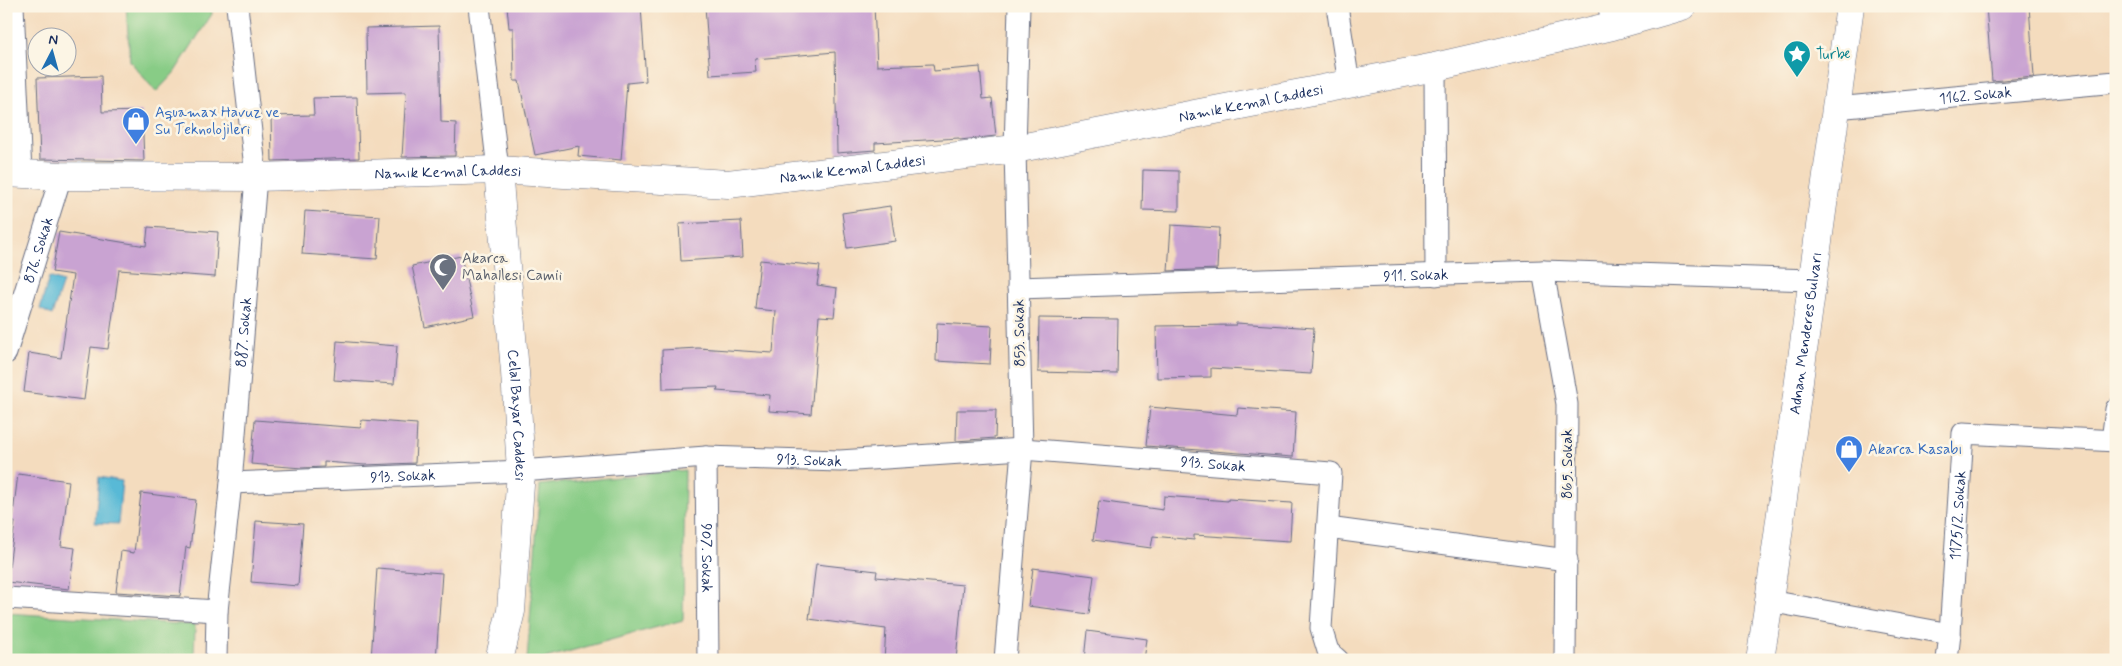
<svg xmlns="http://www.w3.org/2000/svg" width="2122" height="666" font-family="Mynerve,sans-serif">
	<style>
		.green { fill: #88cc86; stroke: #527e72 }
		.water { fill: #58b9d6; stroke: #3a749a }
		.building { fill: #c9a3d2 }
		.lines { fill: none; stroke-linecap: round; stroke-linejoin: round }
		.street-casing { stroke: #676c80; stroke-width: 23 }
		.secondary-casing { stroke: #676c80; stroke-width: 29 }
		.primary-casing { stroke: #676c80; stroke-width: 29 }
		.street { stroke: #fff; stroke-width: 21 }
		.secondary { stroke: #fff; stroke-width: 28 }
		.primary { stroke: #fff; stroke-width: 28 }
		.labels { text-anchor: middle; stroke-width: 5; stroke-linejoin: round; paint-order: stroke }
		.culture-label { font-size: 15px; fill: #0d838f; stroke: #fcf5e5; text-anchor: start }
		.street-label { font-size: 15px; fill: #1b2f5e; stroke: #fcf5e5 }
		.shop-label { font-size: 15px; fill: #366cbe; stroke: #fcf5e5; text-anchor: start }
		.worship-label { font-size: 15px; fill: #5b616d; stroke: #fcf5e5; text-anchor: start }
	</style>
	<rect width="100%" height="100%" fill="#fcf5e5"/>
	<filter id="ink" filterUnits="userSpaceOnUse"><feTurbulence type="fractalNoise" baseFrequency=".02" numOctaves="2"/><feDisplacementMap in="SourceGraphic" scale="10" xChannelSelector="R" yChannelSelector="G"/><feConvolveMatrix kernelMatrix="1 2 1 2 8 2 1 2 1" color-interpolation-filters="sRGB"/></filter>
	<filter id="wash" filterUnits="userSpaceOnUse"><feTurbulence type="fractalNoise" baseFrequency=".0096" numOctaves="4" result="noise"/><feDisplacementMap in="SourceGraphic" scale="20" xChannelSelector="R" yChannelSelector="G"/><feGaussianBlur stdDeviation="1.12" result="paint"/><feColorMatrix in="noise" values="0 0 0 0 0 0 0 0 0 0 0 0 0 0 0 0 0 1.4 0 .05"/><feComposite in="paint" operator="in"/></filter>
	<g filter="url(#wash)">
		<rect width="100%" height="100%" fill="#f4dcbe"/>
		<path class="green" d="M126,6H211L212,14L174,73L156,92L130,61Z
			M685,470L683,620L538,660H527L540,485Z
			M6,613L195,625L194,660H6Z"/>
		<path class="water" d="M49,277L63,282L52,315L40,309Z
			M99,477L122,481L118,524L95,523Z"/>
		<g id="blocks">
			<path class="building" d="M507,6H641L646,81L627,83L621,160L578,156L579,146L535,155L519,81H514L513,28H509Z
				M705,6H874L877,66L933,64L934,71L980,67L983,99L992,98L996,136L960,140L959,138L875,143V150L837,153L835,52L755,59L756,72L710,75Z
				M1986,6H2029L2034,77L1992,81Z
				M439,26L441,122L456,123L455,156L402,157L406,92L367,93L366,28Z
				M101,76L102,112L142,111L144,161L40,159L37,78Z
				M357,97L359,158L272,161L271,116L314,115L313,98Z
				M1143,170L1179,171V211L1142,210Z
				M890,206L895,241L847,248L842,213Z
				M305,211L380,216L377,259L302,254Z
				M741,221L743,257L681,261L679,224Z
				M1171,225L1219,228L1217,269L1168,271Z
				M148,227L218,232L215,277L119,270L108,349L91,347L84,400L24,392L29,353L61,358L73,275L52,272L59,232L146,246Z
				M461,256L474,316L425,327L412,266Z
				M760,260L820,266L817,285L837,288L834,317L819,316L811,414L769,411L770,395L717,391L718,387L663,389L662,350L698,348L773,353L776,311L755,309Z
				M1039,318L1118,319L1117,374L1038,372Z
				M937,323L992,326L990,364L936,361Z
				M1236,323L1314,328L1311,374L1211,368V377L1157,378L1156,326L1236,325Z
				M337,341L397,346L394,384L334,380Z
				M1150,407L1237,415L1238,408L1296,412L1293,457L1146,446Z
				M957,410H996L995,438L956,441Z
				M255,420L361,428L362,420L417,424L415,463L365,465L324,462V467L302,468L251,464Z
				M18,474L69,481L61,546L75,548L69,589L7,582L15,522H12Z
				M141,493L196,500L190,548L186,547L180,596L116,592L121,551L134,553Z
				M1164,496L1228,501V499L1292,503L1290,541L1194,535V540L1153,536L1151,548L1093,540L1099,501L1163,510Z
				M256,521L303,524L298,586L251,582Z
				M816,564L877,571L876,577L963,585L956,660H884L886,629L809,619Z
				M377,568L442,573L436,660H371Z
				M1033,568L1094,576L1089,614L1028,606Z
				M1087,631L1147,639L1144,660H1084Z"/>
		</g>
	</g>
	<g filter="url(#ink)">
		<use href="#blocks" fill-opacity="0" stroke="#676c80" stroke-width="1"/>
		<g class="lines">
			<g class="street-casing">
				<g id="street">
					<path d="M13,6L21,173"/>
					<path d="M479,6L498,170"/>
					<path d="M1337,6L1349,84"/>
					<path d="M1609,6L1612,26"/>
					<path d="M1435,67L1436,275"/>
					<path id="s1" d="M1836,108L2116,82"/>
					<path d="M1543,271L1567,404L1565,660"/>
					<path id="s2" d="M1018,288L1543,271L1812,280"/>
					<path id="s3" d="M6,353L61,176"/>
					<path d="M2112,441L2116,409"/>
					<path id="s4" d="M706,457L708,660"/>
					<path id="s5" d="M231,483L521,471L706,457L840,461L1022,449L1331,473L1321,628L1328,651L1338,660"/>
					<path d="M1328,528L1567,560"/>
					<path d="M6,598L217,611"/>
					<path d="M1769,601L1950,634"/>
					<path id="s6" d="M216,660L217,611L231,483L256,177L237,6"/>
					<path d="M1005,660L1022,449L1015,149L1019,6"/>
					<path id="s7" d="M1947,660L1950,634L1963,433L2116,441"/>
				</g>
			</g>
			<g class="secondary-casing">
				<g id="secondary">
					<path id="s8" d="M498,170L515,372L521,471L511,611L499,660"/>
					<path id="s9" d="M6,173L61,176L256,177L498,170L728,184L1015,149L1435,67L1612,26L1682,6"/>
				</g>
			</g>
			<g class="primary-casing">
				<g id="primary">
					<path id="s10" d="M1760,660L1769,601L1850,6"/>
				</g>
			</g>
			<use href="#street" class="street"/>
			<use href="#secondary" class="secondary"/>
			<use href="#primary" class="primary"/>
		</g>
	</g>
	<defs>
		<g id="sight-pin" transform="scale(1.4375)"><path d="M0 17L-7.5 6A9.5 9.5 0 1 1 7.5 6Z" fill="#0f9aa8" stroke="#fcf5e5"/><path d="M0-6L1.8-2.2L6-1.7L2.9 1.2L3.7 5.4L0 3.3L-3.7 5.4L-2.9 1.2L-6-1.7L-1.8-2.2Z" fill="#fff"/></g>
		<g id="shop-pin" transform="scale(1.4375)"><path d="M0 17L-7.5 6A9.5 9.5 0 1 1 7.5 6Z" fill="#3f7fe0" stroke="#fcf5e5"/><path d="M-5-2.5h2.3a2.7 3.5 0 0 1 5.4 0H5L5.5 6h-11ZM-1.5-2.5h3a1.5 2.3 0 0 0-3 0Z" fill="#fff"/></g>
		<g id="mosque-pin" transform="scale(1.4375)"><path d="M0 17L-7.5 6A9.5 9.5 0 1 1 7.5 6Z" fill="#6b7280" stroke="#fcf5e5"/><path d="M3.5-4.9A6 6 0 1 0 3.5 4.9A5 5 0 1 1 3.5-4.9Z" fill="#fff"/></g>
	</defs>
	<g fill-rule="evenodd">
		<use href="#sight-pin" x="1797" y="54"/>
		<use href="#shop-pin" x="136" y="121"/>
		<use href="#mosque-pin" x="443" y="267"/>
		<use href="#shop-pin" x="1849" y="449"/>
	</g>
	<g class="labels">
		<g class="culture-label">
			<text x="1816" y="59">Turbe</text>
		</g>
		<g class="street-label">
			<text dy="5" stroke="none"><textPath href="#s1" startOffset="140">1162. Sokak</textPath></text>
			<text dy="5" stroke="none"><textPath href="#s9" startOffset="1252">Namık Kemal Caddesi</textPath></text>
			<text dy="5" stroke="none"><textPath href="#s9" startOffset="848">Namık Kemal Caddesi</textPath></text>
			<text dy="5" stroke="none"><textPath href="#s9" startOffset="442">Namık Kemal Caddesi</textPath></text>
			<text dy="5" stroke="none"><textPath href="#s3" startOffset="108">876. Sokak</textPath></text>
			<text dy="5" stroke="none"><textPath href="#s2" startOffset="398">911. Sokak</textPath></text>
			<text dy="5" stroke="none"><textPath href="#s6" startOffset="329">887. Sokak</textPath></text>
			<text transform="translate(1019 333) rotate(-91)" y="5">853. Sokak</text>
			<text dy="5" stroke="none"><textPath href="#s10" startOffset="330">Adnan Menderes Bulvarı</textPath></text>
			<text dy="5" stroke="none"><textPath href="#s8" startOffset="246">Celal Bayar Caddesi</textPath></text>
			<text dy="5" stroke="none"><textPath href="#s5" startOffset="579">913. Sokak</textPath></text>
			<text dy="5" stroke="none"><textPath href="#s5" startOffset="984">913. Sokak</textPath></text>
			<text transform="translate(1567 464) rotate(-90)" y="5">865. Sokak</text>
			<text dy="5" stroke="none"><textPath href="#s5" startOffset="172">913. Sokak</textPath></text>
			<text dy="5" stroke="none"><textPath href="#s7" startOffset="145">1175/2. Sokak</textPath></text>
			<text dy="5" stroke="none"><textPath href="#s4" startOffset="101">907. Sokak</textPath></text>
		</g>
		<g class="shop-label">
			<text x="155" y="117">Aquamax Havuz ve<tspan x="155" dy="17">Su Teknolojileri</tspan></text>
			<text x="1868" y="454">Akarca Kasabı</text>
		</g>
		<g class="worship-label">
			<text x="462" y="263">Akarca<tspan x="462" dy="17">Mahallesi Camii</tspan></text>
		</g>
	</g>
	<rect width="2122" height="666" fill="none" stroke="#fcf5e5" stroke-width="25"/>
	<g transform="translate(52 52) rotate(6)"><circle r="24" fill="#fcf5e5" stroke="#a2a6af"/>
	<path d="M0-4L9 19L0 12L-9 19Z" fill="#1f6fb2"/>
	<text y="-8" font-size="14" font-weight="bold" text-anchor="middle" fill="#1b2f5e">N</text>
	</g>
</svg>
